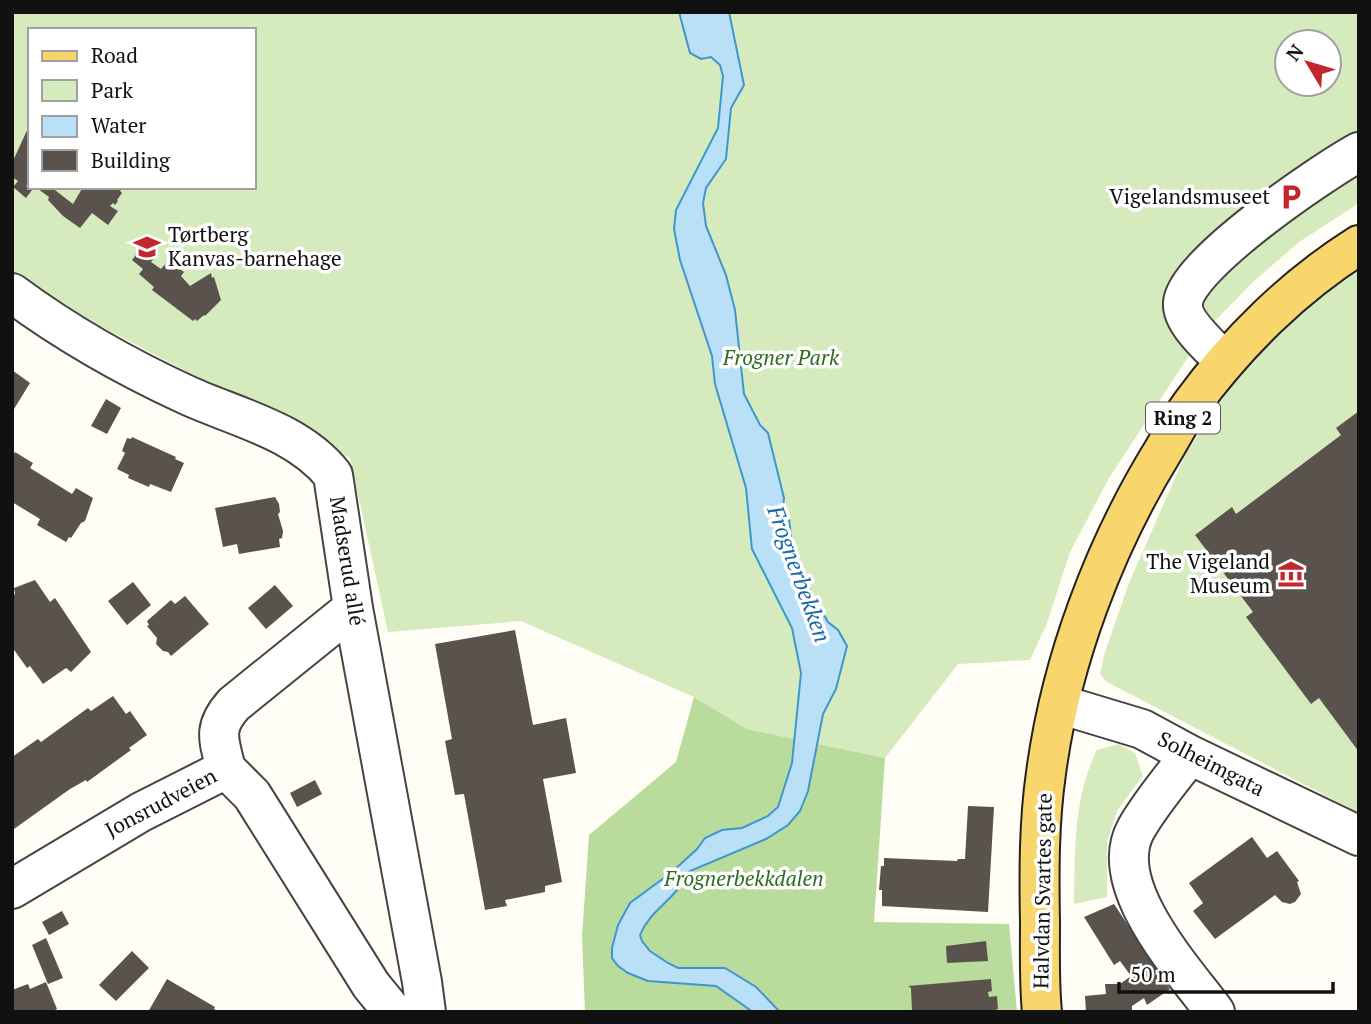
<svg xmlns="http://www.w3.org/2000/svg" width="1371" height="1024" font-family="'PT Serif',serif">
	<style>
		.green { fill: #d5ebbd; fill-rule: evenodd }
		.forest { fill: #b9dc9c }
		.water { fill: #b9e0f7; stroke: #3f96cf; stroke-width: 2 }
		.building { fill: #5a524d }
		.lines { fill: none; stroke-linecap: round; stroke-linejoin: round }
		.minor-casing { stroke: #444; stroke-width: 42 }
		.major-casing { stroke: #222; stroke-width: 42 }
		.minor { stroke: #fff; stroke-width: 38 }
		.major { stroke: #f9d66b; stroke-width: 38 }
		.labels { text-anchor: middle; stroke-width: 7; stroke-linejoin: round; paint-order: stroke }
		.shield { fill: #fff; stroke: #585858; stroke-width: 2 }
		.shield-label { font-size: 19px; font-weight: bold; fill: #111 }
		.poi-label { font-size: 21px; fill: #111; stroke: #fff; text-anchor: end }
		.park-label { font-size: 21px; font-style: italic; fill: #2f6b1f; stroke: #fff }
		.street-label { font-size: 21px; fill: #111; stroke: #fff }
		.water-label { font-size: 23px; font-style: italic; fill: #1768a6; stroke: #fff }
	</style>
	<rect width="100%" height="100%" fill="#fffdf5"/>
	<path class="green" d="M12,12H1359V203L1299,242L1254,281L1205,331L1109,478L1070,552L1047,623L1030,660L958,664L885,758L747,729L694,697L521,621L388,632L350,458L51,300L12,271ZM30,30H254V187H30ZM1287,42H1329V84H1287Z
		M1359,270V813L1107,682L1100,674L1105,652L1129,583L1187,451L1233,384L1292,318Z
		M1118,744L1135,753L1143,776L1118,809L1107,842V897L1074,904C1075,853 1073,798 1097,750Z"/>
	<path class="forest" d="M694,697L747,729L885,758L874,922L1009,924L1017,1012H585L582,936L589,835L676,762Z"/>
	<path class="water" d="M679,12H729L744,85L731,108L726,159L706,188L703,203L706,226L726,275L735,310L744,394L760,425L768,433L784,498L783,507L789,518L792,545L809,588L828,622L838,630L847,646L836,689L823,714L808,791L800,811L788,825L766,839L690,871C684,877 682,883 677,890C664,906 648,915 640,935L642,941L650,951L668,963L678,968H725L756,987L780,1012H753L716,986L648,981L628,973L618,966L612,958V948L618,925L630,903L672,872L697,849L705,838L722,830L742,828L768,816L778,807L792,763L801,673L792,628L752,549L746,488L715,384L712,356L680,260L674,229L676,210L718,128L723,76L720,65L711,57L701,59L690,53Z"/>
	<path class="building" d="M30,124V181L26,186L32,190L26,198L13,187L18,181L12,177V163Z
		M40,187H51L73,204L83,187H123L120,191L122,193L117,200L118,201L115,205L113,203L110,206L118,211L108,225L92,213L80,228L63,216L48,200L49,197L38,189Z
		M141,249L154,258L151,262L161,269L168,261L184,272L181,276L190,286L211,273L212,278L214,277L221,300L205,316L204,315L197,321L195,319L193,321L152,290L154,287L139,274L143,269L132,260Z
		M12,370L30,383L14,409L12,408Z
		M106,399L121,408L107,434L91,426Z
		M1359,411V752L1319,698L1311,704L1246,617L1253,612L1195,535L1232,507L1236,514L1341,435L1336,428Z
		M132,437L176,457L175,459L184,463L171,492L150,484L149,487L128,478L129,475L117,469L125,453L122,451L127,438L131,439Z
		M15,452L33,463L30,468L72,494L76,488L93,498L85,521L81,523L71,538L69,537L66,542L37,525L40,519L12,502V458Z
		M275,497L279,504L280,512L278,514L283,531L282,538L279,539L280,547L239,554L237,544L223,547L215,508Z
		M35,580L50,602L55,598L91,652L71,672L66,668L43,684L30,666L27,668L12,647V596L15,594L14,588Z
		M133,582L151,605L127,625L108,601Z
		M275,585L293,606L266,629L248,608Z
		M185,596L209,624L171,656L168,652L163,651L156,644L157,638L147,626L149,625L147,621L171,600L175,604Z
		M515,630L533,725L566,718L576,773L543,779L562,882L545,886V892L505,900L507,906L485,910L464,794L455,795L445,741L452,739L435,644Z
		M113,696L126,714L130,711L147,735L129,748L131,750L87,782L86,780L70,789L14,829L12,826V757L38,739L41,742L88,708L91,711Z
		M315,780L322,794L297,807L290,793Z
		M968,806L994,807L988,912L882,906V890H879L881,866H884V858L957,861L958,859H965Z
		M1252,837L1267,858L1277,851L1299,881L1297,882L1301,894L1295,902L1290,904L1282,902L1275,895L1215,939L1193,911L1203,903L1189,883Z
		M1114,904L1170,989L1147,1005L1144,998L1132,1006V1012H1086L1085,996L1106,994L1105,984H1120L1131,976L1120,961L1114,965L1084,917Z
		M62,911L69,924L49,935L42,922Z
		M46,938L63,978L48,984L32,945Z
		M986,941L988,961L947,963L946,946Z
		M132,951L149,968L116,1001L99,985Z
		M167,979L215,1007L214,1009L220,1012H148Z
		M991,979L992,991L988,992L989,997L997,996L998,1009L989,1012H912L911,988L908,986Z
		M46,982L57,1009L51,1012H12V990L28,984L30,989Z"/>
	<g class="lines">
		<g class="minor-casing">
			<path id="minor" d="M12,293C66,333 128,368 189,396C238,418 298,431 333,475L353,608L422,982L426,1012
				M1225,362C1212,348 1181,322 1183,303C1185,265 1324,171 1359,152
				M1059,704L1142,729L1190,755L1359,836
				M1190,755C1172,778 1150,804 1136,829C1105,885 1183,969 1215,1012
				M226,769L252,795L371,985L393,1012
				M12,889L141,812L226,769C219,740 212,728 234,704L353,608"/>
		</g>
		<g class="major-casing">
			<path id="major" d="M1042,1012C1039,982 1040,952 1040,922C1039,872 1039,822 1046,773C1061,661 1104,547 1163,451C1172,436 1180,420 1191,405C1236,343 1294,286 1359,245"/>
		</g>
		<use href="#minor" class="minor"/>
		<use href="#major" class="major"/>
	</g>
	<defs>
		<g id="parking-bare" transform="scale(2.1)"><path d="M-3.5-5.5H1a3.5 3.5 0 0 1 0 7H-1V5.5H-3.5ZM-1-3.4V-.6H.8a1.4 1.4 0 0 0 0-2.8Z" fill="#c4262e" stroke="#fff" stroke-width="2.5" paint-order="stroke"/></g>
		<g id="school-bare" transform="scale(2.1)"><path d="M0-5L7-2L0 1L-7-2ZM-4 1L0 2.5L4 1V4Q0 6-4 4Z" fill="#c4262e" stroke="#fff" stroke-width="2.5" paint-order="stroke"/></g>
		<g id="museum-bare" transform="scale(2.1)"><path d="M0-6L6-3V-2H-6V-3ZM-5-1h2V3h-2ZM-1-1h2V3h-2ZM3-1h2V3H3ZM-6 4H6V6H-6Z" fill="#c4262e" stroke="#fff" stroke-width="2.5" paint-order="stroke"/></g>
	</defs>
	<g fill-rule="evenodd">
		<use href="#parking-bare" x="1291" y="197"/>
		<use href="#school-bare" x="147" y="247"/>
		<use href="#museum-bare" x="1291" y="574"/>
	</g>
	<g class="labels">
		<rect class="shield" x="1146" y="402.5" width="74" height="31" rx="5"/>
		<g class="shield-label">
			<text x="1183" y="425">Ring 2</text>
		</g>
		<g class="poi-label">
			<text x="1270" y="204">Vigelandsmuseet</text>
			<text x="168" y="242" text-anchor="start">Tørtberg<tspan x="168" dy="24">Kanvas-barnehage</tspan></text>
			<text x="1270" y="569">The Vigeland<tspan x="1270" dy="24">Museum</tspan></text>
		</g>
		<g class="park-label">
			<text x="781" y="365">Frogner Park</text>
			<text x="744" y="886">Frognerbekkdalen</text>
		</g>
		<g class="street-label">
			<text transform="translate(347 561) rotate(81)" y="7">Madserud allé</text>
			<text transform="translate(1211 764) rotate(27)" y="7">Solheimgata</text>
			<text transform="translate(161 803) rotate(-28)" y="7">Jonsrudveien</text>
			<text transform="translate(1043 891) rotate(-89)" y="7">Halvdan Svartes gate</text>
		</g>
		<g class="water-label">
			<text transform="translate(799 574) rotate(70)" y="8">Frognerbekken</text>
		</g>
	</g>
	<rect width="1371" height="1024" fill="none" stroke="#111111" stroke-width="28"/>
	<rect x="28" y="28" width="228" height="161" fill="#ffffff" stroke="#a0a0a0" stroke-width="2"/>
	<rect x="42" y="51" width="35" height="10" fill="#f9d66b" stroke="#a0a0a0" stroke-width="2"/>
	<text x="91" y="63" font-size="21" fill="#111111">Road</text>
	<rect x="42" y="80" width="35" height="21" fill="#d5ebbd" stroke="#a0a0a0" stroke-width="2"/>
	<text x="91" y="98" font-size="21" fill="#111111">Park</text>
	<rect x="42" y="116" width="35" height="21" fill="#b9e0f7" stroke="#a0a0a0" stroke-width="2"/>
	<text x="91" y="133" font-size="21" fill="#111111">Water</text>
	<rect x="42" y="150" width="35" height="21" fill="#5a524d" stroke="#a0a0a0" stroke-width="2"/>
	<text x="91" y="168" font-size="21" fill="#111111">Building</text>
	<g transform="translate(1308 63) rotate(308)"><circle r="33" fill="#ffffff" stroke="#a0a0a0" stroke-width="2"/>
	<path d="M0-5L12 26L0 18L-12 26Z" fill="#c4262e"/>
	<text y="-10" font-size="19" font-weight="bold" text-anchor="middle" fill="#111111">N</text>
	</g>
	<path d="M1119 982v10h214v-10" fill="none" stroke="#111111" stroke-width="3.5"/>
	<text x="1130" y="982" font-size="21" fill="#111111" stroke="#ffffff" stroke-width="5" paint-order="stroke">50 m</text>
</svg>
